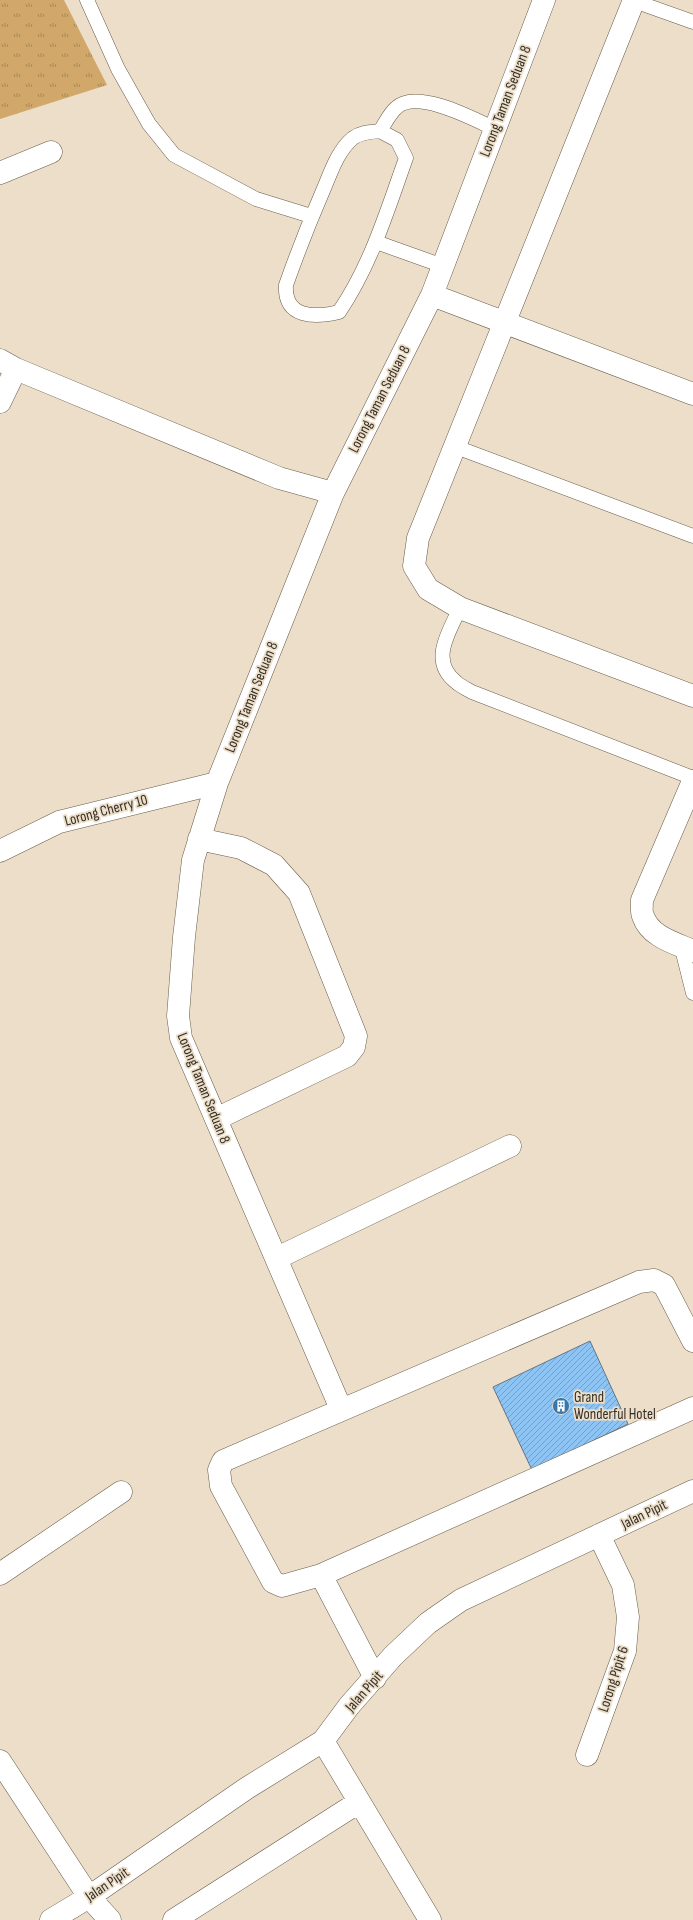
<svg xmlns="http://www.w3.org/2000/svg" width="693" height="1920" font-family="'Sofia Sans Condensed',sans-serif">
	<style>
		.park { fill: url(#park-tufts) }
		.building { fill: url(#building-hatch); stroke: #647585 }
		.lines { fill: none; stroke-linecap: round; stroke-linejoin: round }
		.service-casing { stroke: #685c49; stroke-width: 15 }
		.minor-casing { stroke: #685c49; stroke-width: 23 }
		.service { stroke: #fff; stroke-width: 14 }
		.minor { stroke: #fff; stroke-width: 22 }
		.labels { text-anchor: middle; stroke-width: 3.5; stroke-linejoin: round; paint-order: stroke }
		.street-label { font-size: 15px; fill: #332e26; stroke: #ecdec8 }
		.poi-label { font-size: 15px; fill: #332e26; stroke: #ecdec8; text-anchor: start }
	</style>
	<defs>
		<pattern id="park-tufts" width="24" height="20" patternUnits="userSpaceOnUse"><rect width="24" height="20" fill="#d1a869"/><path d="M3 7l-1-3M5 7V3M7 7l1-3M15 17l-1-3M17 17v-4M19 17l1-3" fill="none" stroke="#aa8956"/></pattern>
		<pattern id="building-hatch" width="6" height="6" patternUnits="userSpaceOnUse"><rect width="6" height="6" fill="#8ec4f4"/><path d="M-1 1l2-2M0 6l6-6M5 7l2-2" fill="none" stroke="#75a0c5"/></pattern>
	</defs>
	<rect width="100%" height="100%" fill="#ecdec8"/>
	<path class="park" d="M0,0H64L107,85L0,119Z"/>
	<path class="building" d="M590,1341L628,1424L532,1470L493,1387Z"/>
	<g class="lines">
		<g class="service-casing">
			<path id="service" d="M87,0L118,69L149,124L174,155L256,199L311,216
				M634,1L693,22
				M380,131L397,140L406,158C387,211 371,265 339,312C314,318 284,318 286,285C297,254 309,223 322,193C330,175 337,151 353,138C361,132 371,132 380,131Z
				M380,131C385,124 389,114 396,108C416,88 474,119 495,129
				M376,242L443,266
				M456,447L693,536
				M460,608C449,632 429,661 456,682C460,686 467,689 472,692L693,778
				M681,945L693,993"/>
		</g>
		<g class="minor-casing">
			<path id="minor" d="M634,0L418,538L414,566L428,589L460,608L693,696
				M0,173L51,152
				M432,295L693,394
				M0,360L16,369L279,478L333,493
				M0,402L16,369
				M693,781L642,900C642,905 641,912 643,916C650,937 675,943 693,951
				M199,839L241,848L274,865L299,893L356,1036L354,1047L347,1056L216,1119
				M0,851L59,822L217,783
				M277,1258L510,1146
				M693,1341L664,1285L654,1280L639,1282L223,1461L219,1470L221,1486L273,1582L282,1586L321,1575L693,1408
				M341,1409L181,1038L178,1016L184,937L193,860L217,783L333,493L432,295L544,0
				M0,1574L121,1492
				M321,1575L375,1678
				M323,1741L430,1920
				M587,1755L625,1651L628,1617L623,1585L599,1535
				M0,1761L89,1897L110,1920
				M51,1920L89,1897L247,1788L323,1741L349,1706L393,1656L428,1623L461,1600L693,1491
				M174,1920L359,1802"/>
		</g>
		<use href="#service" class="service"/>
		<use href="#minor" class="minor"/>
	</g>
	<defs>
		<g id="building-disc" transform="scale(0.9)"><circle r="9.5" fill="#3578ae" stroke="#ecdec8"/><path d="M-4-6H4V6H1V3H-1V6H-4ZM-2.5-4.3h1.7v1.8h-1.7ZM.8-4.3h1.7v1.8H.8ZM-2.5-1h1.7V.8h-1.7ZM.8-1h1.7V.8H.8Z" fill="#fff"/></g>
	</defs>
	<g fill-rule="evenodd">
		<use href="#building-disc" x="561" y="1406"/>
	</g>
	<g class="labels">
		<g class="street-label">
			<text transform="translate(505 101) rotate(-69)" y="5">Lorong Taman Seduan 8</text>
			<text transform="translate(379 399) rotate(-63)" y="5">Lorong Taman Seduan 8</text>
			<text transform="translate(251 697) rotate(-68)" y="5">Lorong Taman Seduan 8</text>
			<text transform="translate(106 810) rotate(-15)" y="5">Lorong Cherry 10</text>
			<text transform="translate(204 1088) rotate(68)" y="5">Lorong Taman Seduan 8</text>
			<text transform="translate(644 1514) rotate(-26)" y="5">Jalan Pipit</text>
			<text transform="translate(613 1679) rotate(-72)" y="5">Lorong Pipit 6</text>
			<text transform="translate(364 1691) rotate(-49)" y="5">Jalan Pipit</text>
			<text transform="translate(107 1884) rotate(-34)" y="5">Jalan Pipit</text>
		</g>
		<g class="poi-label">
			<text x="574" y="1402">Grand<tspan x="574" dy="17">Wonderful Hotel</tspan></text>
		</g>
	</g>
</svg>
